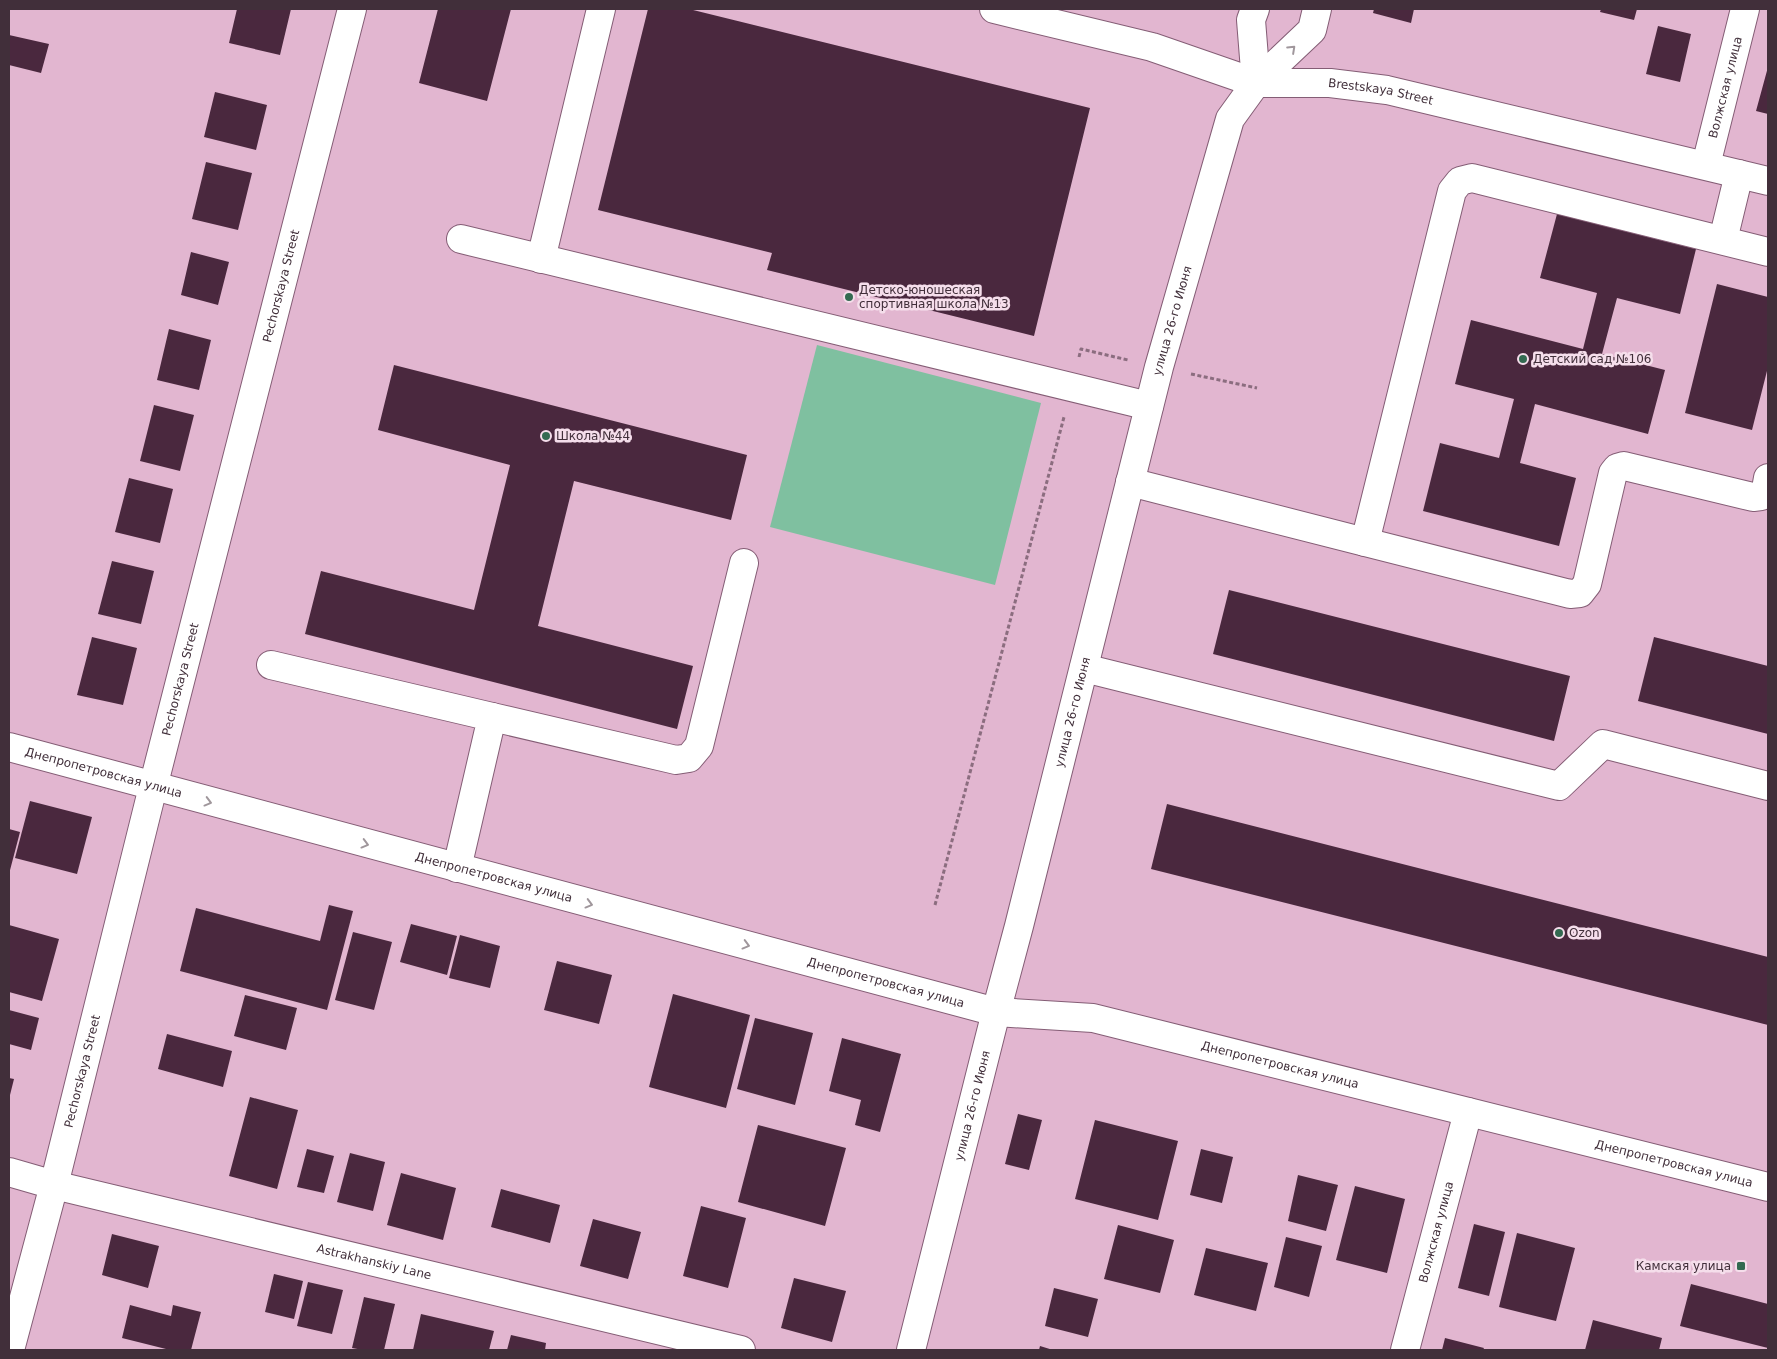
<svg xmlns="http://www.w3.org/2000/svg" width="1777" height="1359" font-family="'DejaVu Sans',sans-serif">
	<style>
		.grass { fill: #7fc0a0 }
		.building { fill: #4a283e }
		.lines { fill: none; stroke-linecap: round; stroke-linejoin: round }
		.minor-casing { stroke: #845d75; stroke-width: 30 }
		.path { stroke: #8b6d7f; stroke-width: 3; stroke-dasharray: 4 2.5; stroke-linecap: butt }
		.minor { stroke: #fff; stroke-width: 28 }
		.oneway { stroke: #a0979c }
		.poi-dot { fill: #336a51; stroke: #f5deeb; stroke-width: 2 }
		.labels { text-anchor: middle; stroke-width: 5; stroke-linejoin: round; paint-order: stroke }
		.street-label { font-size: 12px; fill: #412f3a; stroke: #f5deeb }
		.poi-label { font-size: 12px; fill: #412f3a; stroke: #f5deeb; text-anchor: start }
	</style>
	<rect width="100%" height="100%" fill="#e2b6d0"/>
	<path class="grass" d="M817,345L1041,403L995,585L770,527Z"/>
	<path class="building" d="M237,9H291L280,55L229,43Z
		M438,9H511L487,101L419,83Z
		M648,9H689L1090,108L1034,336L767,270L772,253L598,210Z
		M1374,9H1414L1411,23L1373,13Z
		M1601,9H1637L1634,20L1600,12Z
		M1658,26L1691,34L1680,82L1646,74Z
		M9,35L49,44L41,73L9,65Z
		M1768,67V114L1756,111Z
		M215,92L267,105L256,150L204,137Z
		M206,162L252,173L238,230L192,219Z
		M1557,214L1696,249L1680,314L1617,298L1602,354L1665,370L1648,434L1535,404L1520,463L1576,478L1559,546L1423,511L1440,443L1499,458L1514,399L1455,384L1471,320L1583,349L1597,293L1540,278Z
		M191,252L229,262L218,305L181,295Z
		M1717,284L1768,297V367L1752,430L1685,413Z
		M169,329L211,340L199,390L157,380Z
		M394,365L747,455L731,520L574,481L538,626L693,666L677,729L305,634L321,571L474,610L510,465L378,430Z
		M154,405L194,415L180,471L140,461Z
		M129,478L173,489L160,543L115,532Z
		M112,561L154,571L141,624L98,614Z
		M1229,590L1570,676L1554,741L1213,654Z
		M92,637L137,648L123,705L77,695Z
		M1654,637L1768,666V734L1638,701Z
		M30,801L92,817L77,874L15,858Z
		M1167,804L1768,957V1025L1151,869Z
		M9,829L20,832L9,874Z
		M329,905L353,911L327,1010L180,971L196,908L320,941Z
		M411,924L457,936L447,975L400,962Z
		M9,925L59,939L42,1001L9,992Z
		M353,932L392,942L374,1010L335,1000Z
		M460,935L500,946L490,988L449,978Z
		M557,961L612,975L599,1024L544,1010Z
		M673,994L750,1015L726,1108L649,1087Z
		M245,995L297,1008L286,1050L234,1036Z
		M9,1010L39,1018L31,1050L9,1044Z
		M755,1018L813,1033L795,1105L737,1089Z
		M167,1034L232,1051L223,1087L158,1069Z
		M842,1038L901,1054L880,1132L855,1125L861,1100L829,1091Z
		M9,1078L14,1079L9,1099Z
		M250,1097L298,1110L277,1189L229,1176Z
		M1018,1114L1042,1120L1029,1170L1005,1164Z
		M1095,1120L1178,1141L1158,1220L1075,1199Z
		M758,1125L846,1148L825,1226L738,1202Z
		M307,1149L334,1156L324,1193L297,1187Z
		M1201,1149L1233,1157L1222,1203L1190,1195Z
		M350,1153L385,1162L373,1211L337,1202Z
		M401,1173L456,1188L443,1240L387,1225Z
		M1298,1175L1338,1185L1326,1231L1288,1221Z
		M1355,1186L1405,1199L1387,1273L1336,1260Z
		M501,1189L560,1205L550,1243L491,1227Z
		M701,1206L746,1218L728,1288L683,1276Z
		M593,1219L641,1232L628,1279L580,1266Z
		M1474,1224L1505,1232L1489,1296L1458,1288Z
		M1118,1225L1174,1240L1160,1293L1104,1279Z
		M1517,1233L1575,1248L1556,1321L1499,1307Z
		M112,1234L159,1246L148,1288L102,1275Z
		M1286,1237L1322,1246L1309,1297L1274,1287Z
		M1206,1248L1268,1263L1256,1311L1194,1295Z
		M274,1274L303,1281L294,1319L265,1312Z
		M794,1278L846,1291L832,1342L781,1328Z
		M308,1282L343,1290L332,1334L297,1326Z
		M1691,1284L1768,1304V1348L1680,1326Z
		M1054,1288L1098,1299L1088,1337L1045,1326Z
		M364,1297L395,1304L384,1350H363L352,1348Z
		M130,1305L171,1316L173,1305L201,1312L191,1350H170L122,1338Z
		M421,1314L494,1331L489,1350H413Z
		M1593,1320L1662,1338L1659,1350H1585Z
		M511,1335L546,1343L545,1350H507Z
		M1445,1338L1484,1348L1483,1350H1442Z
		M1040,1346L1053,1350H1039Z"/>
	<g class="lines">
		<g class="minor-casing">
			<g id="minor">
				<path id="s1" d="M994,9L1152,47L1256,83H1330L1387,90L1768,181"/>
				<path d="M1255,9L1251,20L1256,83"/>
				<path id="s2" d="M1706,165L1745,9"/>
				<path d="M461,239L1149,406"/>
				<path d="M1723,240L1739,174"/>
				<path d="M1768,252L1472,178L1460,181L1452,191L1365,542L1570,594L1580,593L1587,584L1613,473L1617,468L1624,466L1753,497L1761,496L1766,489L1768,478"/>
				<path d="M541,259L601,9"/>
				<path d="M1130,482L1365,542"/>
				<path d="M271,665L492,717L457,868"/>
				<path d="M1084,668L1559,786L1603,744L1768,786"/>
				<path d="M492,717L676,760L689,758L699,746L744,563"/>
				<path id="s3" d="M9,747L996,1012L1093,1018L1768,1187"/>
				<path id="s4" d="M9,1172L54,1185L741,1350"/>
				<path id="s5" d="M10,1350L54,1185L153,787L352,9"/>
				<path id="s6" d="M911,1350L996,1012L1019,926L1159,367L1230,119L1256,83L1312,30L1317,9"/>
				<path id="s7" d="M1405,1350L1468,1112"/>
			</g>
		</g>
		<path class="path" d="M1079,357L1081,349L1128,360
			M1191,374L1257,388
			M935,905L1064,417"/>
		<use href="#minor" class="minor"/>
	</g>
	<defs><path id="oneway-chevron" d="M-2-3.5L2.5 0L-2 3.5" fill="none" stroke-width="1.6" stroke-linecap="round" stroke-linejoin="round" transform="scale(1.25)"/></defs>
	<g class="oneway">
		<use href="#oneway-chevron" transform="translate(1292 49) rotate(-43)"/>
		<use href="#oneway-chevron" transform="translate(208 802) rotate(15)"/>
		<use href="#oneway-chevron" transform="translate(365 844) rotate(15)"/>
		<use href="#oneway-chevron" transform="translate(589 904) rotate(15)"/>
		<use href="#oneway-chevron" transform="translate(746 945) rotate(15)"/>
	</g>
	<g class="poi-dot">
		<circle cx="849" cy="297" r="5"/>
		<circle cx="1523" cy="359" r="5"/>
		<circle cx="546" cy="436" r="5"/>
		<circle cx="1559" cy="933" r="5"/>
		<rect x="1736" y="1261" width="10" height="10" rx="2.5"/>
	</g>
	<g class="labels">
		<g class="street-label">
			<text dy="4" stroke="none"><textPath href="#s2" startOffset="80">Волжская улица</textPath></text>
			<text dy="4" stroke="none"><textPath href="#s1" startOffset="398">Brestskaya Street</textPath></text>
			<text dy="4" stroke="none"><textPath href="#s5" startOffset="1098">Pechorskaya Street</textPath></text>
			<text dy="4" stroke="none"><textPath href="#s6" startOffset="1062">улица 26-го Июня</textPath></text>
			<text dy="4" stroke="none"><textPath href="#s5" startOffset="692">Pechorskaya Street</textPath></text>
			<text dy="4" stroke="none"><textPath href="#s6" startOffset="658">улица 26-го Июня</textPath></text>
			<text dy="4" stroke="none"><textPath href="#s3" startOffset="98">Днепропетровская улица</textPath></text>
			<text dy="4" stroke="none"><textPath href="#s3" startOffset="502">Днепропетровская улица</textPath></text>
			<text dy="4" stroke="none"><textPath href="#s3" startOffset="908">Днепропетровская улица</textPath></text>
			<text dy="4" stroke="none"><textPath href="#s3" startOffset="1312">Днепропетровская улица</textPath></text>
			<text dy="4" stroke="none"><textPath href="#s5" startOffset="288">Pechorskaya Street</textPath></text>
			<text dy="4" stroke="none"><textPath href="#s6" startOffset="252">улица 26-го Июня</textPath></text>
			<text dy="4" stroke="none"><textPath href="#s3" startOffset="1718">Днепропетровская улица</textPath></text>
			<text dy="4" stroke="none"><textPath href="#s7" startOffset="122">Волжская улица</textPath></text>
			<text dy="4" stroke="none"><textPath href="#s4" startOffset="376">Astrakhanskiy Lane</textPath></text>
		</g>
		<g class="poi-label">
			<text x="859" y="294">Детско-юношеская<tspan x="859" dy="14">спортивная школа №13</tspan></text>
			<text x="1533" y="363">Детский сад №106</text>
			<text x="556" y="440">Школа №44</text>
			<text x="1569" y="937">Ozon</text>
			<text x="1731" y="1270" text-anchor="end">Камская улица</text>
		</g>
	</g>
	<rect width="1777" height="1359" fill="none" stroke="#412f3a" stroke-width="20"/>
</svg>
